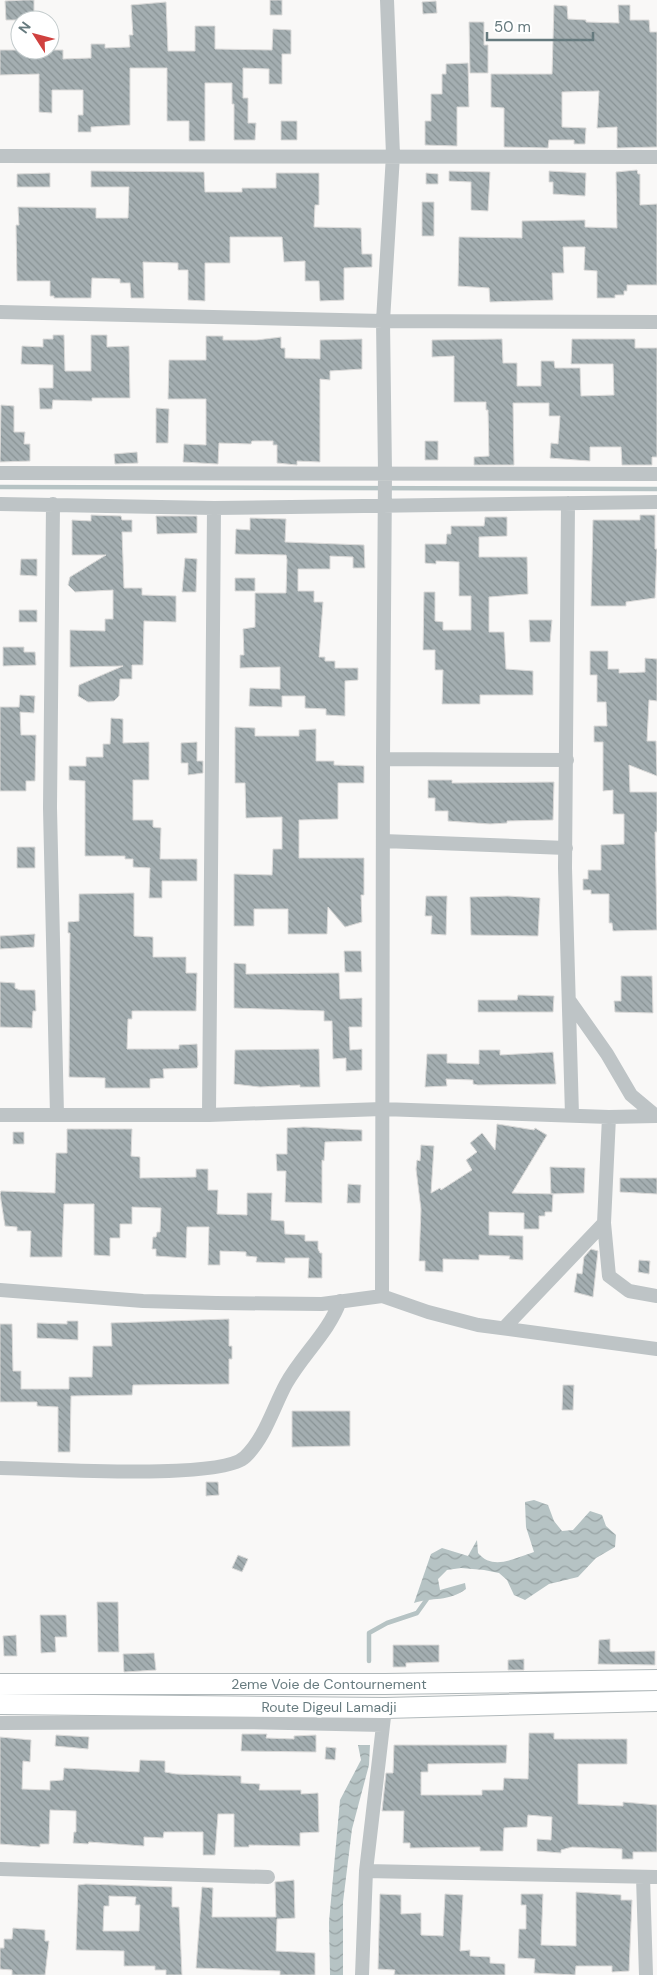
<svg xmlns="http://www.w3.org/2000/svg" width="657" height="1975" font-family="'DM Sans',sans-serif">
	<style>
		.water { fill: url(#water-waves) }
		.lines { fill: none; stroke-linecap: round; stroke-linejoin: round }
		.stream { stroke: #b6c3c4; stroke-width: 4.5 }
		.building { fill: url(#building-back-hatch); stroke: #dbdad9; fill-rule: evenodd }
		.secondary-casing { stroke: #b1b9bb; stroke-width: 22 }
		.street { stroke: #bec4c6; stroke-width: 14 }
		.secondary { stroke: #fff; stroke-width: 20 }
		.labels { text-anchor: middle; stroke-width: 5; stroke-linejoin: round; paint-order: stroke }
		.street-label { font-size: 14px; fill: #667a7e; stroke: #fff }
	</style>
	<defs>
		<pattern id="water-waves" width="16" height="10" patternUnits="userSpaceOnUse" patternTransform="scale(1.25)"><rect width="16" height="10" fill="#b6c3c4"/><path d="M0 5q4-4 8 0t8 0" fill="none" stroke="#98a3a4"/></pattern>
		<pattern id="building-back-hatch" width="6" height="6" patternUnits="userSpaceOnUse" patternTransform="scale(1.25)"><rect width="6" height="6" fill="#a4aeb1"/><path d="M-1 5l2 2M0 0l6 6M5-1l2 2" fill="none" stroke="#899395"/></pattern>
	</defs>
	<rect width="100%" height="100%" fill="#f9f8f7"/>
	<path class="water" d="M534,1500L548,1505L554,1521L562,1531L573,1530L590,1511L602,1515L606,1526L616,1535L615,1547L596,1558L578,1577L549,1584L525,1600L514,1595L507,1580L499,1573L484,1570L461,1568L447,1570L438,1579L440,1590L465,1583L466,1589C449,1602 432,1597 414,1603L431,1554L442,1548L468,1556L477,1540L478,1553C493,1571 515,1558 534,1552L526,1527L525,1502Z
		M358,1745H370L369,1765L352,1829L343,1902V1975H330L329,1922L340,1800L361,1760Z"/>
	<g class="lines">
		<path class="stream" d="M0,487L657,489
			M369,1661V1633L387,1623L417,1613L427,1599"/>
	</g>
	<path class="building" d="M24,0H34V20H6L5,1Z
		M270,0H282V15H270Z
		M436,1L437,13L423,14L422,2Z
		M166,2L168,51H195V26H215V49L272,50L273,29L291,30V54H282V84H269V69L243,68V98H248V123H256L255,140H234V104H232V83H205V141H189V121H167V68H130V125L91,127V132H78V115H83V90H52V113L39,112V74L0,75V50H63V59L91,58V44H105V48L130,47L129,35H133L131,5Z
		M554,5L567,6L568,19L586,20V22L619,23L618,5H630V20H649L650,32H657V147L617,148V127L597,128L599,91L562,92V127L586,128L585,144H574V140H549L548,148L504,147V108L491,107V74H552Z
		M469,22H484V45H488V73H470Z
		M468,63L469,107H457V146L425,145V121H431V94H442V74H446V64Z
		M281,121H297V140H281Z
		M637,170L638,174H640V205L657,204V285H627V291H624V295H615V298H597V271L584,270L585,247H563L564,273H552L553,300L490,302L489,288L458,286L459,237L522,238V221L585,220V227L617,228L616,172Z
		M91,171L204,172L205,192H242V188H276V173H319V205H315L314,227L361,228L362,254H372V267L344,268V300L320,301L319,281H305V261L284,262L282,237H230V263H205V301L188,300V270H178V263L143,262L144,298H131L130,283H120V279L92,278L91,298H54V296H50V281H17L16,225H19L18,207L96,208V218H128L129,187H91Z
		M449,171L490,172L488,211L471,210V182L449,181Z
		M549,171L586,173L585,196L553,194V182H549Z
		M50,173V187H17V174Z
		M426,173L438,174V184H426Z
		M422,202H434V236H422Z
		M53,335H64L65,371H91V335H107V347L129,346L130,398H92V401L53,400L52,409H40L39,388H53V365L21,364L22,346L43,347V339H53Z
		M206,336H223V340H257L281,337V348H285V358L320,359V340L362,339V369L330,371V380L320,379V462L297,461V465L277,463V445H273V441H252L251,444L219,443L218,464L183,462L184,444L206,445V399H168L169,360H206Z
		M502,339L503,363H517V386H541V361H554L555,368H580L581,396L614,395L613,364H571L572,339H635V348H657V457H652V465H622L621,447H590V461L550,458L551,443L558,444L560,416H549V403H513L514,465H474V457L489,456L488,410H486V402H454V356L432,357V340Z
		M1,405L14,406V432H25L24,444H30V461L0,462Z
		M156,408L169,409L168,443H156Z
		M425,441H438V460H425Z
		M137,452L138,463L115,464L114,454Z
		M91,515L121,516L122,520H132V532H122L124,588H142V595L176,596V622L144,621L143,665H132V679H120L119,696L114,701L88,702L78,696L79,685L123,666L70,667V630L105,631V619H113V590L75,592L68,585L70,577L106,555H72V520L91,521Z
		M640,515H655V549H657L655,598L626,602V606H591L593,520H640Z
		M156,516H197V533L157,534Z
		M485,517H507V536L479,537V557H527L528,594L489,597V632H504L506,669L533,671V695H480V704H442L443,670H435V650H423L424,592H435V621L443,622V630H471V596H459V562L436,561V564L425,563V544H446L447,534H451V526H484Z
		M250,518L286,519L285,542L364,545L365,568H353V557L330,556V569H298V591H314V602H323L319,657H325V661H335V668H358V680L345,681V716L326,715V709L305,708V696H282V707L249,706L250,688L280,689V667L240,668V655H244L243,629L255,627V593H286L287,560L286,555L235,554L236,529L250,530Z
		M185,558L197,559L196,592H182Z
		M21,559H37V576L20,575Z
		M235,578H255V591H235Z
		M19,610H37V622H19Z
		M529,620H552L550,642H530Z
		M3,647H24V652H35L36,665L3,666Z
		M590,651H608V669H619V673L645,672V658L657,659V701L649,700L647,741H656L657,776L629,765L630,792H657V832H655L657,930L613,931L612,923H609V894H591V890H583V879H588V870H601V845L624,844V814H613V790L603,791V742H594V726H607L606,702H597V675H590Z
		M20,695L35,696L34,713L20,712L21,735H36L35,781H26V791H0V707H19Z
		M111,718L123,719V743L149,742V780H133V820H153V827L161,828L160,859H197V881H162V898H149L150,868L133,867V859H125V856H85V781L69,780V766H86V757H103V744H110Z
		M235,727L255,728V736H299V730L316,729V761H334V765L364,766V783H338V819L299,820V858H364V895H361L362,922L345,927L328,907L327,934H288V909H254V926H234V874L272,875L273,849H282V817L246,818L245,783H235Z
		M197,742V761H203V773L188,775V763H181V743Z
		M428,780H452V783L554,782L553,820L507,821V823L490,824L448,821V811H435V798H428Z
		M17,847H35V868H17Z
		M134,893V936L153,937V957H186V973H197L196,1011H132V1019H128L127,1049H179V1045L197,1044L198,1065L197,1068L163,1069L164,1078L150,1079V1088H105V1078L69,1077L70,933H68V922L79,921V894Z
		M426,896H447L446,935L431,934L432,916H425Z
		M508,896L540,898L538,936L471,935L470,897Z
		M35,934L34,947L0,949V936Z
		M344,951H361L362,972H345Z
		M234,963L246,964V974L339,973L340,999L362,998V1027H349L350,1050L362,1049V1070L346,1071V1058L333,1059L332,1021H324V1011L234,1008Z
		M621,976H652L653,1013L615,1012L614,1001H621Z
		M0,982L15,983V988L20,990H35L36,1011H33L32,1028L0,1027Z
		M518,995L554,996L553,1012H478V1000H517Z
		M319,1049L320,1087H300V1085L260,1087L234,1084L235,1050Z
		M479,1050H500V1055L553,1052L556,1084L478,1085L473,1084V1080L446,1079L447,1086L425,1087L427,1054H447V1063L479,1064Z
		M497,1124L534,1130L535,1128L547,1135L512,1193L553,1194L552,1212H545V1216H539V1229H524V1213L489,1212V1235L523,1236V1260L509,1259L510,1256L479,1255V1260L443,1259V1272L425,1271V1261H419L421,1209L416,1169L417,1160L420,1161L421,1145L434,1146L431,1193L440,1188L441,1190L472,1170L466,1160L477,1152L470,1143L482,1133L495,1150Z
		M304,1127L362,1130V1141L325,1142L324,1161L322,1160V1203L285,1202L286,1171H277L276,1154H287V1128Z
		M67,1129H132L131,1156L140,1157V1178L196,1177V1169H208V1190H218L217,1214L247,1215V1193H272L271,1220L284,1221L285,1234L305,1235V1241H318V1249L320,1253H322V1278H308L309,1258H285V1263L256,1262L257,1257L246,1256V1252L220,1251V1265H208L209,1227H187L186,1258L156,1256V1249H152L153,1237H156L157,1232H160L161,1208L132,1207V1224H120V1238H110V1256L94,1255V1204H64L62,1257H30L31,1231H17V1227L5,1226L0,1194L1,1191L55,1193L56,1153H67Z
		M13,1132H24V1144H13Z
		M550,1167L585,1168L584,1193L551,1194Z
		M620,1178H657V1194L620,1192Z
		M348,1184L361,1185L360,1203H347Z
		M591,1249L598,1251L593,1297L574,1292L577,1273L582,1274L584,1257Z
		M639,1260L650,1261L649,1274L638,1272Z
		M229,1319V1346H232V1359H229V1384L133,1385L132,1395L71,1396L70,1452H58V1407L37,1406V1402H0V1324H12L13,1371H21V1389H69V1377H92L93,1346H112L111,1323Z
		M67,1321H78V1340L37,1338V1323L67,1324Z
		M563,1385H574L573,1410H562Z
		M292,1411H350V1446L292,1447Z
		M206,1482H218L219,1495L206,1496Z
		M238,1555L248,1559L242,1572L232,1568Z
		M97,1602H118L119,1652H98Z
		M40,1615H66L67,1637H55L56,1652L41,1653Z
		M16,1635L17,1656H4L3,1636Z
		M610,1639V1651L612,1652L655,1651V1665L598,1664L599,1640Z
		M393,1645H439V1662L406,1663V1667H393Z
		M154,1653L156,1670L124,1672L123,1654Z
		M524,1659V1670H508V1660Z
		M529,1733H554V1739H627V1764H578V1804L623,1806V1802L657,1805V1852H633V1859H622V1849L572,1847L561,1850V1853L537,1851V1839L551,1840L552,1817L528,1815L527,1827L504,1828L503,1851H480V1847L410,1848V1843H403L404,1811H382L386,1773H393L394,1745H507L506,1763L428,1764V1772H421V1795H482V1790H503L504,1778L528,1779Z
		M242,1734H267L266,1738L294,1739V1736L316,1735V1752L241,1751Z
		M56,1735L89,1737L88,1749L55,1746Z
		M0,1737L31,1740L30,1762L23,1761L22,1789L50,1790V1781L63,1780L64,1768L139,1772L140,1760L165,1761V1772L176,1774L241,1776V1783L260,1784L259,1790H301V1794L318,1793L319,1832L300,1833V1846L249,1845V1847H234V1814H218L215,1855H203V1832H164L163,1838L144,1837V1846L89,1842L88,1844L73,1843L74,1832H76V1811L50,1810L49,1844H40V1847L0,1844Z
		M326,1747L336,1748L335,1760L325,1759Z
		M294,1880L295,1918L277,1919L276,1951L315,1953V1975H280V1971L196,1968L202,1887L213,1888L212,1917H276L275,1882Z
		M86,1884L172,1887V1907H179L182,1975H166V1970H155V1966H124V1951L76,1950L78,1885ZM109,1896L136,1897L135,1905H140L139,1931H103L104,1906H109Z
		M576,1892L621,1895V1900H632L629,1971L612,1972V1966H576L575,1975L534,1973L535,1959L518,1958L519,1929H526V1905H521V1894H543L541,1945L576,1946Z
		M380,1894L401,1895V1914L421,1913V1935L443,1936L445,1894L463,1895L460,1951L470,1950V1956L490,1957V1963L505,1964V1975H394L395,1970L378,1969Z
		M13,1928L45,1930V1941H49L45,1975H12V1970L0,1969V1948H4V1939H12Z"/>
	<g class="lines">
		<g class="secondary-casing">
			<path id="secondary" d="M0,1684H385L657,1680
				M0,1704L385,1708L657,1701"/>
		</g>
		<path class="street" d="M0,156L657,157
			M0,312L383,321L657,322
			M0,473L657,474
			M568,503L565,868L572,1115
			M0,504L214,508L657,502
			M53,504L50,808L57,1115
			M383,759L567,760
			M383,841L566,848
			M569,1000L607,1054L631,1095L656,1116
			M0,1115H209L382,1109L609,1117L657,1116
			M209,1115L214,508
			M604,1223L609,1276L629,1291L657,1296
			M0,1290L143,1301L216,1303L322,1304L382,1296L428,1312L478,1325L657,1349
			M382,1296L383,759L385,473L383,321L393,155L387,0
			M504,1328L604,1223L609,1117
			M0,1468C41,1468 220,1481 245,1457C265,1438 273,1408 286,1384C302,1355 329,1332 340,1301
			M0,1723L244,1722L383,1725
			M0,1869L268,1877
			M366,1871L657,1877
			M643,1877L646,1975
			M362,1975L366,1871L384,1717"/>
		<use href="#secondary" class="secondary"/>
	</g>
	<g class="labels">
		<g class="street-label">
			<text x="329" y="1689">2eme Voie de Contournement</text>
			<text x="329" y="1712">Route Digeul Lamadji</text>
		</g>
	</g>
	<g transform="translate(35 35) rotate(306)"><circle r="24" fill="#ffffff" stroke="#c2cacb"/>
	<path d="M0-4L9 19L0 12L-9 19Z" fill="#d0413f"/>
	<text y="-8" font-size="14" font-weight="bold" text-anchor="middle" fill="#667a7e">N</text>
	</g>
	<path d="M487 32v8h106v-8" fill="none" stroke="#667a7e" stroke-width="2.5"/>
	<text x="494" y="32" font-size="15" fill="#667a7e" stroke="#ffffff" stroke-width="4" paint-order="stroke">50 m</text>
</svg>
